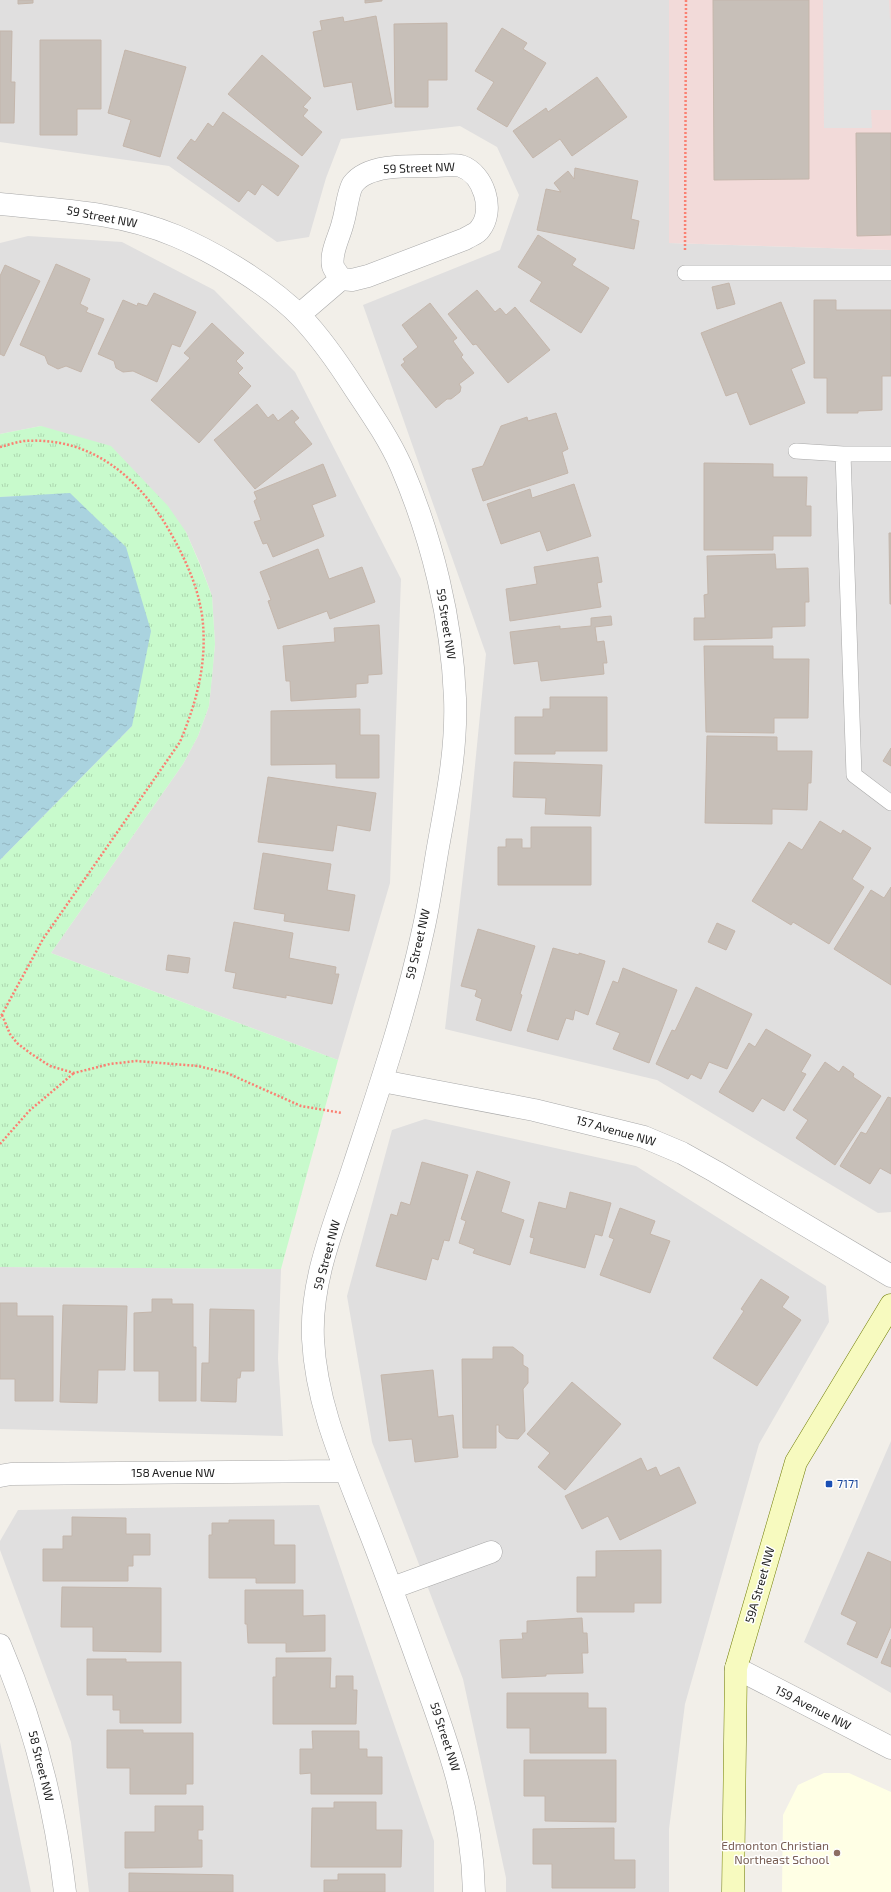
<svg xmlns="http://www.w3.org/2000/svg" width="891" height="1892" font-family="'Exo 2',sans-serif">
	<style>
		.residential { fill: #e0dfdf }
		.commercial { fill: #f2dad9 }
		.education { fill: #ffffe5 }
		.park { fill: url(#park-tufts) }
		.parking { fill: #e2e2e2 }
		.water { fill: url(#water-ripples) }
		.building { fill: #c7bfb8; stroke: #c4b6ab }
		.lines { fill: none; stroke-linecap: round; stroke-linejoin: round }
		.lane-casing { stroke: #a9a9a9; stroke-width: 16 }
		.street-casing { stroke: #a9a9a9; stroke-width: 23 }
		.secondary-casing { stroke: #707d05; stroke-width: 23 }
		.path { stroke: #fa8072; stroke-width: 2.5; stroke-dasharray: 2 2; stroke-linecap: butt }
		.lane { stroke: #fff; stroke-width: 15 }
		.street { stroke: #fff; stroke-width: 22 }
		.secondary { stroke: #f7fabf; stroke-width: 22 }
		.transit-dot { fill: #1a4fb4; stroke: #fff; stroke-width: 1.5 }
		.education-dot { fill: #8d6e63; stroke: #fff; stroke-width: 1.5 }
		.labels { text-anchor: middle; stroke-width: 3; stroke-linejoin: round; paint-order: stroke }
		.street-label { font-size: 12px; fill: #222; stroke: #fff }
		.transit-label { font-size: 12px; fill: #164399; stroke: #fff; text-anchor: start }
		.education-label { font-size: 12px; fill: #785e54; stroke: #fff; text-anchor: end }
	</style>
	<defs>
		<pattern id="park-tufts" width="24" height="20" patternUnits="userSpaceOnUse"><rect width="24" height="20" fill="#c8facc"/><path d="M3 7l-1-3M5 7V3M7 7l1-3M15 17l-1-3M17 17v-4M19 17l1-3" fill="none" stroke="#acd6af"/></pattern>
		<pattern id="water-ripples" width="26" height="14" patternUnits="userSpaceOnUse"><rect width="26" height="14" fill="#aad3df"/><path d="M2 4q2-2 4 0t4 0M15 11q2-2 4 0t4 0" fill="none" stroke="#92b5bf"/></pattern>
	</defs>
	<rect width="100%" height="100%" fill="#f2efe9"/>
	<path class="residential" d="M0,0H669V243L891,250V1212L878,1213L657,1080L445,1029L470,816L486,654L363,305L500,250L519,195L497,147L460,126L341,139L326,178L309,237L277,242L169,166L0,142Z
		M28,236L122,242L214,290L295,372L401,579L390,883L338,1060L51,953L183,764L198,736L209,706L215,644L212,596L201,566L186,532L41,426L0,434V243Z
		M425,1119L636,1166L826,1286L829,1322L759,1444L685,1704L669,1829V1892H506V1878L463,1679L372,1442L347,1296L392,1130Z
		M0,1267L281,1269L278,1359L283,1436L0,1429Z
		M891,1441V1693L804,1642Z
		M319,1505L434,1841V1892H89L71,1742L0,1550V1541L18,1510Z
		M0,1742L31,1892H0Z"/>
	<path class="commercial" d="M669,0H891V250L669,243Z"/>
	<path class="education" d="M824,1773H849L891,1792V1892H782L783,1815L798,1785Z"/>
	<path class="park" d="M41,426L111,446L168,506L186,532L201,567L212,596L215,644L212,677L209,706L198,736L183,764L51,953L338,1060L281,1269L0,1267V860L132,726L70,494L0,497V434Z"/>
	<path class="parking" d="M823,0H889L890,19H891V110H871L872,128H824Z"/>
	<path class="water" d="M70,493L126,547L151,631L132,726L0,860V497Z"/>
	<path class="building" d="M18,0H33V3L18,4Z
		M365,0H382V1L365,3Z
		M713,0H809V179L714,180Z
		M376,16L392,103L357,110L352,82L324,87L313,32L322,30L320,21L343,17L344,22Z
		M447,23V80H428V107H395L394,24Z
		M502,28L527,43L523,49L546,63L507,127L477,109L494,82L475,71Z
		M0,31H12L11,82H15L14,123H0Z
		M40,40H101V109H77V135H40Z
		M125,50L186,67L160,157L123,146L131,120L108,113Z
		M262,55L311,98L303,107L308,110L303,116L322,132L302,156L228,94Z
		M597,77L627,117L572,156L560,139L533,158L513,131L546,108L548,112Z
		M223,112L299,166L278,196L262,184L255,195L248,190L239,202L177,158L191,139L195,142L208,123L213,127Z
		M856,133H891V235L857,236Z
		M575,168L638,181L631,219L639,221L634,249L537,230L546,189L561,192L554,183L568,171L574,179Z
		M538,235L576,259L572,265L609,288L581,333L530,301L542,282L518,267Z
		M56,264L90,279L80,304L88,308L86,312L104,319L81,372L66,366L58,369L48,364L45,356L20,345Z
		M5,265L40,281L4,356L0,354V276Z
		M729,283L735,304L717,309L712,287Z
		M477,290L495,312L500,308L506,315L515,307L550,350L508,383L476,344L473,345L448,314Z
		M154,293L196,312L180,347L172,344L157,382L133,371L123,372L116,368L114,361L98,354L123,300L137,306L138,303L147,306Z
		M814,300H836V310H891V376H882V410L858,411V413H827V378H814Z
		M781,302L805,363L791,369L805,403L750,425L737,392L726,396L701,333Z
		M430,303L457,338L453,341L463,355L461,357L474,373L459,384L461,387L460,392L451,399H447L436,408L401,365L405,362L403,359L418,347L402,325Z
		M212,323L244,353L236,361L243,368L238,373L251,386L199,443L151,400L190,358L184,353Z
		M257,404L268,418L273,414L278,421L292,410L299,418L294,422L312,444L255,489L214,440Z
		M556,413L568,449L562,452L568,473L483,501L472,469L483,466L501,426L527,417L528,421Z
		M704,463L773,464V477H807L806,506H811V536H773V550H704Z
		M323,464L336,496L312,505L324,536L273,557L267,543L263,544L254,522L261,520L254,501L257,499L254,492Z
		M574,484L591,536L547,551L540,531L501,544L487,504L530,489L532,498Z
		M889,533H891V604H890Z
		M318,549L329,579L362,567L375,602L330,619L327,611L278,629L268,601L271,600L260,572Z
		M775,554L776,569L808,568L809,602H805V626L772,627V638L694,640V618H705L704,595L708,594L707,556Z
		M598,557L602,582L597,583L601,607L510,621L506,589L537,584L534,567Z
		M611,616L612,625L595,627L597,642L604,641L607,663H603L604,674L541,681L538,661L514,664L510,632L560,626V629L591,626V618Z
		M379,625L382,674L368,675V683L356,684V697L291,701L290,681H286L283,646L335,642L334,628Z
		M704,646H773V659H809L808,718H774V733L706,732Z
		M550,697H607V751H555V754H515V717H543V709H550Z
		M360,709V735H379V778H336V764L271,765V711Z
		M707,736L777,737V751H812L811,783H808L807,810L772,809V824L705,823Z
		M891,748V766L883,761Z
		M514,762L602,765L600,816L545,814L546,798L513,797Z
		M268,777L376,793L370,831L337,825L333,851L258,842Z
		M820,821L841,834L843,830L871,848L852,879L864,887L829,944L793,922L791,925L752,901L789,842L802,850Z
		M531,827H591V885H498V847H506V839H522V848H531Z
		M263,853L331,864L327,890L355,895L349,931L284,921L285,914L254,909Z
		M891,887V985L834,949L871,890L884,898Z
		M234,922L293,933L289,958L336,967L335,974H339L332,1004L286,995V998L233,988L236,973L225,971Z
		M717,923L735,931L726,950L708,942Z
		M478,929L535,946L520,994L522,995L511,1031L476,1020L482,999L475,996L477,990L461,986Z
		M553,948L579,955V953L605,961L588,1015L575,1010L573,1020L566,1018L558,1040L527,1031Z
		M168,955L190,958L188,973L166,970Z
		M623,968L677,990L649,1063L613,1049L620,1033L596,1024L613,981L618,983Z
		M696,987L752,1014L727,1069L709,1062L701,1079L691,1074L688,1079L656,1064L672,1030L675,1031Z
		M766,1029L811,1055L801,1072L806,1074L784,1111L762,1098L753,1112L719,1092L749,1043L755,1047Z
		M825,1062L839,1072L843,1066L854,1074L853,1077L881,1096L835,1165L796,1138L808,1120L793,1110Z
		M888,1097L891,1098V1174L880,1168L870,1184L840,1166L861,1132L866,1134Z
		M422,1162L468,1175L449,1241L444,1240L438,1260L432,1258L426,1280L376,1266L391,1214L397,1216L401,1202L410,1205Z
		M477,1171L510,1182L501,1212L524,1220L510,1265L473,1253L475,1249L459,1243L466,1221L461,1219Z
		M570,1192L611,1203L602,1236L595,1234L585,1268L530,1253L534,1238L530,1237L539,1202L566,1209Z
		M620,1208L655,1221L650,1234L670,1241L650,1293L600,1275L614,1239L609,1237Z
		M761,1279L789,1297L782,1307L801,1320L757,1386L713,1358L744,1311L741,1309Z
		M152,1299H172V1304H193V1347H196V1401H159V1371H134V1313L152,1312Z
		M0,1303H17V1316H53V1401H15V1379H0Z
		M63,1305L127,1306L125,1370H98L97,1403L60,1402Z
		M210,1309L254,1310V1371H241L240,1378H237L236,1402L201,1401L202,1363H209Z
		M493,1347H513L523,1355V1365L528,1368V1383L523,1389L525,1431L518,1439L506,1438L499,1432V1425H496V1448H463L462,1359H493Z
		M433,1370L438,1417L453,1415L458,1457L415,1462L412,1439L389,1441L381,1375Z
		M572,1382L621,1424L565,1490L538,1467L550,1453L527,1434Z
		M641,1458L647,1471L656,1467L660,1476L679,1467L696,1503L620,1540L608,1516L582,1529L565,1496Z
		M72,1517L126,1518V1534H150V1555H133V1566H128V1581H43V1549H63V1536H72Z
		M229,1520H274V1545H295V1583H256V1578H209V1535H212V1523H229Z
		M661,1550V1603H634V1612H577V1577H596V1551Z
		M868,1552L891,1562V1626L877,1658L847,1644L857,1622L841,1614Z
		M62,1587L161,1588V1652L93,1651V1627H61Z
		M245,1590H303V1616L325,1615V1651L286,1652V1643H248L247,1624H245Z
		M582,1618L583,1633H587L588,1653H582L583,1673L546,1674V1676L502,1678L500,1640L523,1639L522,1633H527V1621Z
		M891,1639V1667L881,1663Z
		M276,1658H331L330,1688H336V1676H353V1690H357L356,1724H273V1677H276Z
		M87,1659H126V1662H181V1723H120V1710H113V1695H87Z
		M507,1693H588V1708H606V1753H530V1728H507Z
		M107,1730H143V1733H193V1784H186V1794H130V1768H107Z
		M312,1731H359V1749H367V1757H382V1794H311V1773L300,1774V1749H313Z
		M524,1760H616V1822L545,1821V1796H524Z
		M334,1802H376V1830H402L401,1867H311L312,1808H334Z
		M155,1806H203V1830H198V1840H202V1867L125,1868V1832H155Z
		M614,1828V1860H635V1888H552V1864H533V1829Z
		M129,1873L233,1875V1892H129Z
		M338,1874H385V1892H324V1880H338Z"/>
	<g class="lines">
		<g class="lane-casing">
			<path id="lane" d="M685,273H891
				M796,451L843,454H891
				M843,454L854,775L891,803"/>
		</g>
		<g class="street-casing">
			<path id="street" d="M0,204C61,210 119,212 176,236C216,253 271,286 301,317C322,339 339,364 355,389C371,413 389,439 401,466C432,538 452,620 455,698C457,749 447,797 438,847C433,876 429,906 422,935C405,1013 379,1089 354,1165C336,1221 310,1279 313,1339C316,1403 342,1461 365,1520C385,1570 403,1620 421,1670C449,1746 472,1810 474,1892
				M299,315L341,279L352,280L368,276L465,239C469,236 477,234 480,229C495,210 484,174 461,166C454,164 444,166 436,166C413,166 368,163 353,184C348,191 346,213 343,222C340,236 330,252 333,266C334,270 339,275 341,279
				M382,1081L534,1110L644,1137L682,1153L716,1172L891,1276
				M0,1476L11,1474L346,1471
				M392,1588L491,1552
				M0,1645C34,1724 55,1806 65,1892
				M736,1668L891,1748"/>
		</g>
		<g class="secondary-casing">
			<path id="secondary" d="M733,1892L736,1668L796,1462L891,1305"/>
		</g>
		<path class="path" d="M685,250L686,0
			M0,447C8,445 16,442 24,441C94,436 143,481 174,539C187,563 198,588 202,615C208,661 197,701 180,742L43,939L0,1018
			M2,1015L10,1034L17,1043L30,1053L50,1066L74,1073L110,1064L136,1061L198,1066L227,1073L301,1106L342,1113
			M0,1144L29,1111L74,1073"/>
		<use href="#lane" class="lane"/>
		<use href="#street" class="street"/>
		<use href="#secondary" class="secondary"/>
	</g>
	<rect class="transit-dot" x="825" y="1480" width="8" height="8" rx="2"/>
	<circle class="education-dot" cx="837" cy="1853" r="4"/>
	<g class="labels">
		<g class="street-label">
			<text transform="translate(419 168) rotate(-2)" y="4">59 Street NW</text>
			<text transform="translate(102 217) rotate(11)" y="4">59 Street NW</text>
			<text transform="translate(446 624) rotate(81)" y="4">59 Street NW</text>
			<text transform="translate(418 944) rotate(-77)" y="4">59 Street NW</text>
			<text transform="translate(616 1131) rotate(16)" y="4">157 Avenue NW</text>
			<text transform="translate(327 1255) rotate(-75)" y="4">59 Street NW</text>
			<text x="173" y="1477">158 Avenue NW</text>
			<text transform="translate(760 1585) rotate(-74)" y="4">59A Street NW</text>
			<text transform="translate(813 1708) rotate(27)" y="4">159 Avenue NW</text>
			<text transform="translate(445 1737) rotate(72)" y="4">59 Street NW</text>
			<text transform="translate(41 1766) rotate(76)" y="4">58 Street NW</text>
		</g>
		<g class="transit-label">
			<text x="837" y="1488">7171</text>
		</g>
		<g class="education-label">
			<text x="829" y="1850">Edmonton Christian<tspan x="829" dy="14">Northeast School</tspan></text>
		</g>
	</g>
</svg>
